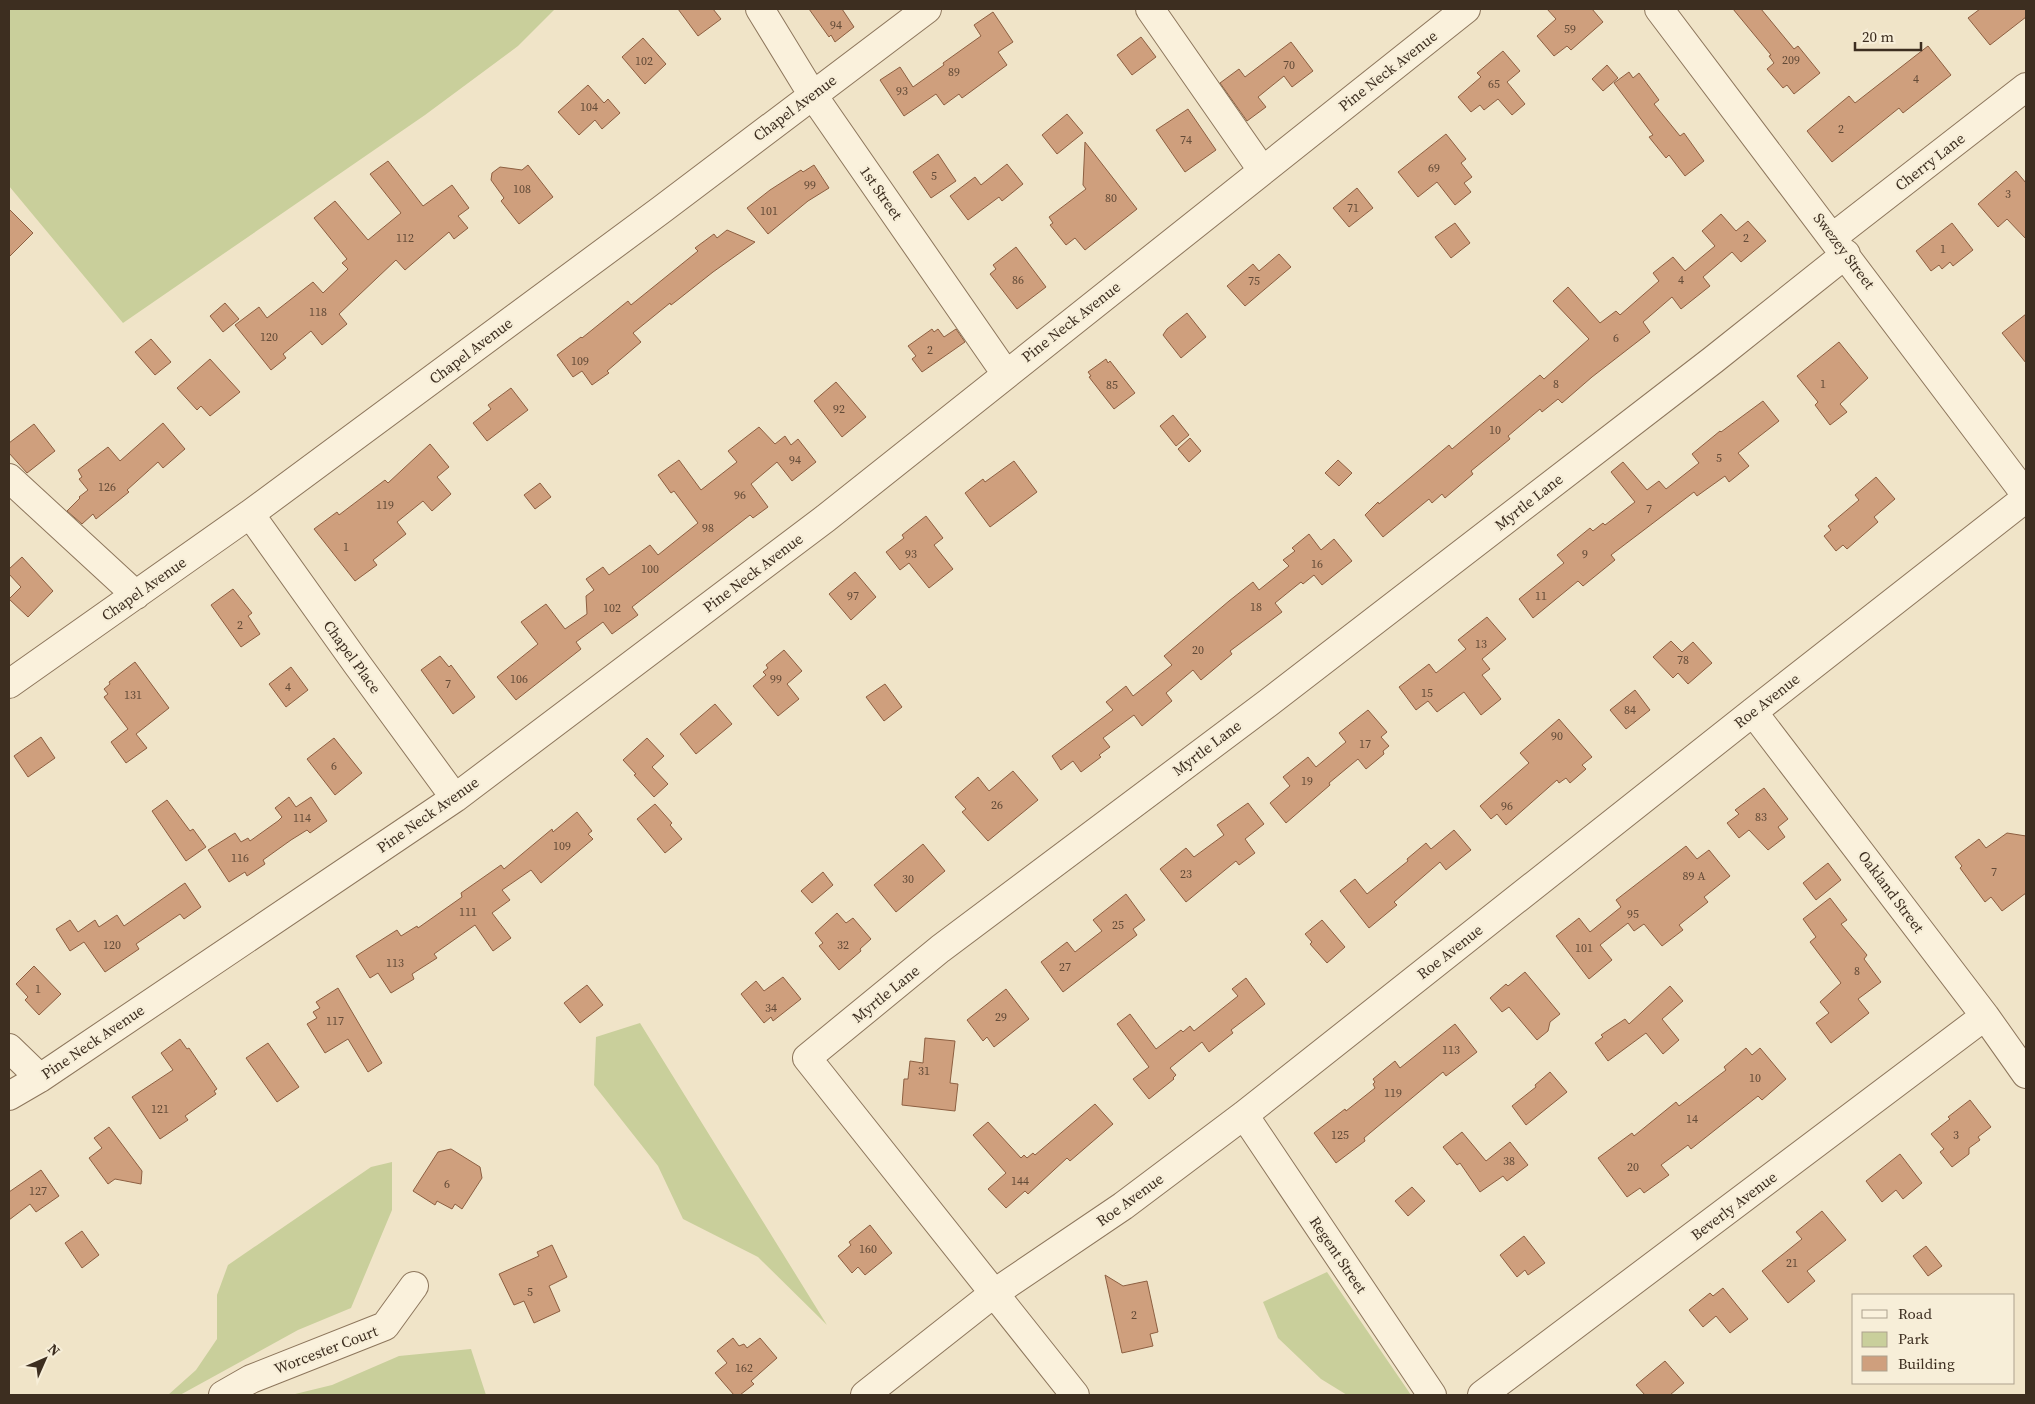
<svg xmlns="http://www.w3.org/2000/svg" width="2035" height="1404" font-family="'Source Serif 4',serif">
	<style>
		.green { fill: #c9cf9b }
		.building { fill: #cf9f7d; stroke: #8d5f41 }
		.lines { fill: none; stroke-linecap: round; stroke-linejoin: round }
		.minor-casing { stroke: #8d765c; stroke-width: 30 }
		.minor { stroke: #faf1dc; stroke-width: 28 }
		.labels { text-anchor: middle; stroke-width: 4.5; stroke-linejoin: round; paint-order: stroke }
		.number-label { font-size: 12px; fill: #624a37 }
		.street-label { font-size: 15px; fill: #3d2e20; stroke: #f7eed8 }
	</style>
	<rect width="100%" height="100%" fill="#f0e4c8"/>
	<path class="green" d="M9,9H555L518,46L425,115L123,323L9,186Z
		M640,1023L827,1325L758,1257L683,1219L658,1166L594,1085L596,1037Z
		M392,1162V1210L351,1308L298,1330L180,1395H168L196,1370L217,1339V1295L228,1265L371,1167Z
		M1327,1272L1411,1395H1347L1321,1379L1278,1338L1263,1302Z
		M471,1349L486,1395H291L332,1385L399,1356Z"/>
	<path class="building" d="M678,9H713L721,19L698,36Z
		M809,9H842L854,27L835,42L831,35L829,37Z
		M1547,9H1592L1603,22L1571,50L1567,46L1554,56L1537,36L1556,19Z
		M1733,9H1761L1794,49L1798,46L1820,73L1794,94L1787,85L1783,88L1767,69L1774,63L1769,56L1771,55Z
		M1980,9H2026V17L1990,45L1968,18Z
		M993,12L1013,42L998,52L1007,65L962,98L959,94L944,105L936,94L904,116L880,80L900,67L913,87L944,65L943,63L981,36L974,25Z
		M1141,37L1156,57L1132,75L1117,55Z
		M643,38L666,64L645,84L622,57Z
		M1291,42L1313,71L1292,87L1284,76L1258,97L1266,107L1247,121L1220,83L1239,69L1245,77Z
		M1928,46L1951,75L1903,113L1899,108L1832,162L1807,131L1849,96L1855,103Z
		M1503,51L1520,71L1507,82L1525,104L1512,115L1498,99L1484,110L1480,105L1471,112L1458,97L1481,77L1477,73Z
		M1607,65L1618,78L1603,91L1592,79Z
		M1629,72L1633,78L1639,73L1659,100L1654,104L1680,136L1684,133L1704,161L1685,176L1669,155L1666,158L1649,137L1653,135L1614,83Z
		M588,85L604,103L608,99L620,113L602,129L595,120L579,135L558,112Z
		M1188,109L1216,150L1185,172L1156,130Z
		M1067,114L1083,133L1057,154L1042,135Z
		M1446,134L1466,159L1461,163L1472,177L1464,183L1471,192L1455,205L1437,182L1418,197L1398,172Z
		M1085,142L1137,209L1085,250L1075,238L1066,245L1050,225L1053,223L1049,217L1086,189L1083,185Z
		M938,154L956,181L931,198L913,172Z
		M388,161L423,206L452,185L469,208L458,216L468,228L454,239L449,232L405,270L396,260L339,314L347,324L322,345L311,331L283,354L286,358L271,370L235,325L259,307L267,318L313,282L323,293L348,269L342,263L347,259L314,218L335,201L368,240L401,213L370,174Z
		M1007,164L1023,184L1002,201L999,197L968,220L950,196L975,177L981,185Z
		M528,165L553,197L519,224L501,201L504,198L491,180L492,173L500,167L522,170Z
		M814,165L829,188L808,201L768,234L747,208L770,190L801,170L803,172Z
		M2016,171L2026,183V239L2007,219L1998,227L1978,204Z
		M1357,188L1373,208L1349,227L1333,208Z
		M9,209L33,233L9,257Z
		M1721,214L1736,231L1748,221L1766,241L1741,262L1732,252L1703,277L1710,286L1681,309L1672,297L1643,322L1650,332L1592,377L1562,403L1558,399L1542,412L1540,409L1508,436L1510,439L1471,471L1473,474L1445,498L1442,494L1432,503L1429,499L1383,537L1365,515L1378,502L1379,504L1449,445L1452,449L1540,375L1544,379L1589,339L1553,301L1568,287L1600,323L1616,311L1620,315L1659,281L1653,273L1673,257L1685,271L1715,246L1702,231Z
		M1455,223L1470,243L1451,258L1435,237Z
		M1952,223L1973,250L1953,266L1950,262L1942,269L1939,265L1931,271L1916,251Z
		M727,230L755,242L713,272L675,302L671,305L670,303L633,333L641,342L607,371L609,373L592,385L582,371L573,377L557,355L581,337L582,338L628,301L631,305L698,251L695,248L714,234L717,238Z
		M1016,247L1046,287L1017,309L990,274L996,269L993,265Z
		M1279,254L1291,267L1245,306L1227,286L1253,264L1259,271Z
		M225,303L239,319L223,332L210,316Z
		M1187,313L1206,337L1181,358L1163,335L1167,329Z
		M2026,314V363L2002,333Z
		M932,329L934,332L938,329L944,337L956,329L965,342L922,372L912,359L916,356L908,346Z
		M151,339L171,362L155,375L135,352Z
		M1839,342L1868,378L1840,404L1847,412L1830,425L1815,405L1818,402L1797,376Z
		M210,359L240,392L210,416L201,406L197,410L177,388Z
		M1106,359L1108,363L1110,361L1135,393L1114,409L1089,377L1091,376L1088,372Z
		M836,382L866,417L842,437L814,401Z
		M511,388L528,410L487,441L473,423L491,409L488,405Z
		M1763,401L1779,421L1738,453L1749,466L1729,482L1725,476L1697,496L1694,492L1611,555L1615,560L1583,586L1578,581L1533,618L1519,599L1564,563L1557,555L1590,528L1593,531L1603,523L1605,525L1635,502L1611,472L1623,462L1647,490L1659,481L1666,489L1699,463L1692,454L1720,431L1721,432Z
		M1173,415L1189,435L1176,446L1160,426Z
		M163,423L185,449L163,468L158,462L127,490L129,492L96,519L93,514L82,524L67,511L80,498L79,497L88,490L79,479L82,477L78,470L108,447L120,461Z
		M34,424L55,451L27,473L9,453V443Z
		M759,427L775,444L785,436L791,445L798,439L816,462L792,481L777,462L751,484L768,507L753,518L750,515L632,607L638,615L612,634L603,622L576,642L581,649L516,700L497,677L538,644L521,622L546,604L565,629L587,614L586,596L594,590L586,579L603,567L609,575L650,545L658,555L698,523L674,491L671,493L658,475L679,460L701,490L737,462L728,451Z
		M1190,438L1201,451L1189,462L1178,449Z
		M430,444L449,467L437,477L451,494L432,511L423,501L397,522L406,534L373,560L377,565L355,581L314,529L337,512L339,515L385,480L388,483Z
		M1338,460L1352,473L1339,486L1325,473Z
		M1014,461L1037,492L990,527L965,493L983,479L985,482Z
		M1876,477L1895,499L1874,517L1878,522L1847,549L1843,545L1836,551L1824,536L1831,530L1828,526L1859,500L1855,495Z
		M540,483L551,497L535,509L524,495Z
		M926,516L943,538L934,545L953,569L929,588L909,563L900,570L886,552L904,538L902,535Z
		M1309,534L1321,550L1334,539L1352,561L1322,585L1314,575L1303,584L1301,582L1275,603L1282,612L1230,651L1232,654L1201,680L1193,670L1166,693L1172,701L1142,726L1134,715L1103,738L1110,747L1099,755L1101,757L1081,772L1073,761L1061,770L1052,756L1113,710L1106,702L1126,686L1133,696L1172,665L1164,656L1229,601L1253,582L1259,590L1289,566L1283,560L1295,551L1292,548Z
		M22,557L53,591L28,617L9,599L21,587L9,574V569Z
		M855,572L876,597L851,620L829,594Z
		M233,589L252,613L248,616L260,634L241,647L211,605Z
		M1487,617L1506,639L1482,659L1490,669L1482,675L1501,699L1481,715L1464,692L1437,712L1428,701L1416,710L1399,687L1429,664L1436,673L1466,649L1458,640Z
		M1671,641L1682,652L1693,642L1712,663L1688,684L1678,673L1673,678L1653,657Z
		M784,650L802,671L787,684L799,699L778,716L753,686L766,675L763,672L768,668L766,665Z
		M440,656L449,667L451,665L475,697L453,714L421,670Z
		M135,662L169,708L136,734L147,748L126,763L111,742L128,729L104,697L108,694L104,689L110,684L109,682Z
		M291,667L308,690L286,707L269,684Z
		M885,684L902,707L884,721L866,697Z
		M1635,690L1650,710L1626,729L1610,710Z
		M715,704L732,724L696,754L680,734Z
		M1368,710L1387,732L1381,737L1389,746L1383,751L1384,754L1366,769L1358,759L1329,783L1330,785L1286,823L1270,803L1290,786L1283,777L1308,757L1316,767L1346,742L1339,733Z
		M1559,719L1592,757L1582,765L1586,769L1570,783L1566,778L1559,783L1557,780L1506,825L1497,814L1491,819L1480,806L1529,763L1520,753Z
		M41,737L55,758L28,777L14,756Z
		M334,738L362,773L335,795L307,759Z
		M647,738L664,756L652,767L668,784L654,797L634,775L636,774L623,760Z
		M1013,771L1038,800L988,841L962,812L966,809L955,797L978,777L989,791Z
		M1764,788L1788,819L1778,827L1785,837L1768,850L1749,830L1739,838L1727,823L1739,814L1735,810Z
		M289,797L296,807L311,797L327,821L310,833L307,830L291,840L263,860L265,864L247,876L245,872L229,882L208,850L235,833L241,842L248,838L250,841L278,821L282,817L275,808Z
		M167,800L190,831L193,829L206,847L186,861L152,811Z
		M1248,803L1264,824L1245,839L1255,853L1239,865L1236,861L1186,902L1160,869L1186,848L1194,857L1224,835L1217,825Z
		M655,804L672,823L670,825L682,839L665,853L637,819Z
		M577,812L592,831L588,834L593,839L541,883L531,870L502,890L510,900L492,913L511,938L493,951L475,925L434,954L437,958L412,974L414,979L391,993L378,973L370,978L356,956L397,930L401,936L417,926L418,928L462,897L461,893L501,865L504,869L552,829L553,832Z
		M1454,830L1471,850L1446,870L1440,862L1394,902L1397,905L1369,928L1340,891L1355,879L1367,894L1408,861L1407,859L1426,843L1431,849Z
		M2007,833L2026,836V893L2002,911L1991,897L1985,902L1960,868L1962,866L1955,857L1979,839L1986,848Z
		M923,844L945,871L896,912L874,885Z
		M1686,846L1697,859L1709,850L1730,876L1704,897L1708,902L1679,925L1683,930L1662,946L1644,924L1634,931L1628,923L1600,945L1612,960L1589,979L1556,936L1579,918L1590,932L1621,907L1616,900Z
		M1828,863L1841,880L1816,900L1803,883Z
		M823,872L833,885L812,903L801,891Z
		M185,883L201,907L184,919L180,914L136,944L139,949L105,972L84,942L70,951L56,929L70,920L78,932L95,920L99,927L117,915L124,926Z
		M1126,894L1145,920L1133,929L1137,935L1063,992L1041,962L1067,942L1075,952L1102,931L1093,920Z
		M1830,898L1847,920L1841,924L1867,955L1864,959L1881,982L1858,999L1869,1013L1831,1043L1816,1023L1829,1013L1820,1002L1841,983L1810,942L1816,937L1803,919Z
		M837,913L846,923L853,918L871,939L860,949L861,951L839,970L819,946L823,943L815,933Z
		M1322,920L1345,947L1327,963L1310,944L1312,942L1305,934Z
		M34,966L61,994L39,1015L25,1000L28,997L16,984Z
		M1525,972L1560,1014L1550,1022L1548,1031L1537,1040L1509,1007L1502,1012L1490,998L1506,984L1508,986Z
		M783,977L801,999L773,1021L771,1017L764,1023L741,994L756,981L764,991Z
		M1246,978L1265,1004L1231,1030L1233,1033L1209,1052L1202,1042L1170,1068L1176,1075L1173,1078L1174,1079L1149,1099L1133,1079L1149,1067L1117,1024L1130,1014L1156,1049L1181,1030L1183,1032L1190,1026L1194,1031L1238,996L1232,989Z
		M587,985L603,1005L580,1023L564,1003Z
		M1670,986L1683,1001L1662,1019L1679,1040L1663,1054L1646,1033L1608,1061L1595,1043L1603,1037L1601,1035L1625,1019L1629,1024Z
		M338,988L382,1063L368,1072L348,1039L325,1053L307,1024L317,1018L313,1012L320,1008L316,1002Z
		M1006,989L1029,1019L994,1047L987,1037L983,1041L967,1020Z
		M1455,1024L1477,1052L1446,1076L1443,1072L1364,1138L1365,1141L1336,1163L1314,1133L1345,1109L1346,1111L1375,1088L1373,1084L1375,1082L1373,1079L1395,1061L1400,1068Z
		M925,1038L955,1041L950,1083L958,1084L955,1111L902,1105L904,1079H908L910,1061L923,1063Z
		M180,1039L187,1049L189,1048L217,1089L214,1091L216,1094L185,1116L188,1120L160,1139L132,1097L173,1070L161,1053Z
		M268,1043L299,1087L277,1102L246,1058Z
		M1746,1048L1752,1055L1760,1048L1786,1079L1762,1100L1758,1096L1691,1149L1688,1145L1661,1165L1669,1175L1644,1193L1640,1188L1627,1197L1598,1158L1632,1133L1634,1136L1676,1102L1679,1106L1726,1070L1724,1067Z
		M1550,1072L1567,1092L1526,1125L1512,1106L1536,1087L1535,1085Z
		M1970,1100L1991,1127L1978,1137L1980,1140L1969,1148V1154L1952,1167L1940,1152L1944,1149L1931,1134L1950,1119L1948,1117Z
		M1095,1104L1113,1124L1070,1161L1067,1158L1028,1194L1025,1191L1006,1208L988,1189L1006,1173L973,1135L988,1122L1021,1158L1024,1155L1027,1158L1033,1153L1035,1155Z
		M109,1127L142,1171L141,1184L115,1179L108,1184L89,1158L102,1148L94,1138Z
		M1462,1132L1486,1161L1510,1142L1528,1165L1507,1181L1503,1176L1480,1192L1460,1163L1457,1165L1443,1147Z
		M451,1149L480,1167L482,1178L462,1209L455,1204L452,1209L437,1201L435,1205L413,1191L438,1152Z
		M1900,1154L1922,1183L1903,1199L1896,1190L1882,1202L1866,1181Z
		M41,1170L59,1196L36,1212L30,1204L9,1220V1192Z
		M1412,1187L1425,1201L1408,1216L1395,1201Z
		M1822,1211L1846,1240L1807,1271L1815,1281L1788,1303L1762,1271L1802,1239L1796,1232Z
		M870,1225L892,1253L865,1275L858,1267L852,1273L838,1256L851,1245L849,1242Z
		M82,1231L99,1255L82,1268L65,1243Z
		M1524,1236L1545,1263L1528,1275L1525,1270L1517,1277L1500,1255Z
		M552,1245L567,1277L549,1286L560,1311L534,1323L524,1301L514,1305L499,1274L539,1256L537,1252Z
		M1926,1246L1942,1266L1928,1276L1913,1256Z
		M1105,1275L1123,1286L1147,1281L1158,1332L1150,1334L1153,1346L1122,1353Z
		M1723,1288L1748,1319L1730,1333L1716,1316L1703,1327L1689,1310L1710,1293L1713,1296Z
		M733,1338L739,1346L744,1344L747,1348L760,1338L777,1358L751,1381L754,1384L740,1395H734L715,1373L727,1363L717,1351Z
		M1665,1361L1684,1383L1670,1395H1645L1636,1385Z"/>
	<g class="lines">
		<g class="minor-casing">
			<path id="minor" d="M760,9L812,94L1006,374
				M1150,9L1262,170
				M1659,9L2026,495
				M1833,237L2026,87
				M9,478L136,595
				M250,514L357,664L455,798
				M9,684L250,514L661,210L927,9
				M1753,712L1985,1016L2026,1074
				M9,1048L40,1078
				M9,1096L40,1078L455,798L826,518L1466,9
				M1244,1115L1432,1395
				M223,1395L251,1379L385,1326L414,1286
				M865,1395L993,1294L1123,1206L1244,1115L1753,712L2026,498
				M1075,1395L807,1058L940,949L1268,703L1713,360L1846,254
				M1482,1395L1985,1016"/>
		</g>
		<use href="#minor" class="minor"/>
	</g>
	<g class="labels">
		<g class="number-label">
			<text x="836" y="29">94</text>
			<text x="1570" y="33">59</text>
			<text x="1791" y="64">209</text>
			<text x="644" y="65">102</text>
			<text x="1289" y="69">70</text>
			<text x="954" y="76">89</text>
			<text x="1916" y="83">4</text>
			<text x="1494" y="88">65</text>
			<text x="902" y="95">93</text>
			<text x="589" y="111">104</text>
			<text x="1841" y="133">2</text>
			<text x="1186" y="144">74</text>
			<text x="1434" y="172">69</text>
			<text x="934" y="180">5</text>
			<text x="810" y="189">99</text>
			<text x="522" y="193">108</text>
			<text x="2008" y="198">3</text>
			<text x="1111" y="202">80</text>
			<text x="1353" y="212">71</text>
			<text x="769" y="215">101</text>
			<text x="405" y="242">112</text>
			<text x="1746" y="242">2</text>
			<text x="1943" y="253">1</text>
			<text x="1018" y="284">86</text>
			<text x="1681" y="284">4</text>
			<text x="1254" y="285">75</text>
			<text x="318" y="316">118</text>
			<text x="269" y="341">120</text>
			<text x="1616" y="342">6</text>
			<text x="930" y="354">2</text>
			<text x="580" y="365">109</text>
			<text x="1556" y="388">8</text>
			<text x="1823" y="388">1</text>
			<text x="1112" y="389">85</text>
			<text x="839" y="413">92</text>
			<text x="1495" y="434">10</text>
			<text x="1719" y="462">5</text>
			<text x="795" y="464">94</text>
			<text x="107" y="491">126</text>
			<text x="740" y="499">96</text>
			<text x="385" y="509">119</text>
			<text x="1649" y="513">7</text>
			<text x="708" y="532">98</text>
			<text x="346" y="551">1</text>
			<text x="911" y="558">93</text>
			<text x="1585" y="558">9</text>
			<text x="1317" y="568">16</text>
			<text x="650" y="573">100</text>
			<text x="853" y="600">97</text>
			<text x="1541" y="600">11</text>
			<text x="1256" y="611">18</text>
			<text x="612" y="612">102</text>
			<text x="240" y="629">2</text>
			<text x="1481" y="648">13</text>
			<text x="1198" y="654">20</text>
			<text x="1683" y="664">78</text>
			<text x="519" y="683">106</text>
			<text x="776" y="683">99</text>
			<text x="448" y="688">7</text>
			<text x="288" y="691">4</text>
			<text x="1427" y="697">15</text>
			<text x="133" y="699">131</text>
			<text x="1630" y="714">84</text>
			<text x="1557" y="740">90</text>
			<text x="1365" y="748">17</text>
			<text x="334" y="770">6</text>
			<text x="1307" y="785">19</text>
			<text x="997" y="809">26</text>
			<text x="1507" y="810">96</text>
			<text x="1761" y="821">83</text>
			<text x="302" y="822">114</text>
			<text x="562" y="850">109</text>
			<text x="240" y="862">116</text>
			<text x="1994" y="876">7</text>
			<text x="1186" y="878">23</text>
			<text x="1694" y="880">89 A</text>
			<text x="908" y="883">30</text>
			<text x="468" y="916">111</text>
			<text x="1633" y="918">95</text>
			<text x="1118" y="929">25</text>
			<text x="112" y="949">120</text>
			<text x="843" y="949">32</text>
			<text x="1584" y="952">101</text>
			<text x="395" y="967">113</text>
			<text x="1065" y="971">27</text>
			<text x="1857" y="975">8</text>
			<text x="38" y="993">1</text>
			<text x="771" y="1012">34</text>
			<text x="1001" y="1021">29</text>
			<text x="335" y="1025">117</text>
			<text x="1451" y="1054">113</text>
			<text x="924" y="1075">31</text>
			<text x="1755" y="1082">10</text>
			<text x="1393" y="1097">119</text>
			<text x="160" y="1113">121</text>
			<text x="1692" y="1123">14</text>
			<text x="1340" y="1139">125</text>
			<text x="1956" y="1139">3</text>
			<text x="1509" y="1165">38</text>
			<text x="1633" y="1171">20</text>
			<text x="1020" y="1185">144</text>
			<text x="447" y="1188">6</text>
			<text x="38" y="1195">127</text>
			<text x="868" y="1253">160</text>
			<text x="1792" y="1267">21</text>
			<text x="530" y="1296">5</text>
			<text x="1134" y="1319">2</text>
			<text x="744" y="1372">162</text>
		</g>
		<g class="street-label">
			<text transform="translate(1388 71) rotate(-38)" y="5">Pine Neck Avenue</text>
			<text transform="translate(795 108) rotate(-37)" y="5">Chapel Avenue</text>
			<text transform="translate(1930 162) rotate(-38)" y="5">Cherry Lane</text>
			<text transform="translate(881 193) rotate(55)" y="5">1st Street</text>
			<text transform="translate(1844 251) rotate(53)" y="5">Swezey Street</text>
			<text transform="translate(1071 322) rotate(-38)" y="5">Pine Neck Avenue</text>
			<text transform="translate(471 351) rotate(-37)" y="5">Chapel Avenue</text>
			<text transform="translate(1529 502) rotate(-38)" y="5">Myrtle Lane</text>
			<text transform="translate(753 573) rotate(-37)" y="5">Pine Neck Avenue</text>
			<text transform="translate(144 589) rotate(-35)" y="5">Chapel Avenue</text>
			<text transform="translate(352 657) rotate(54)" y="5">Chapel Place</text>
			<text transform="translate(1767 701) rotate(-38)" y="5">Roe Avenue</text>
			<text transform="translate(1207 748) rotate(-37)" y="5">Myrtle Lane</text>
			<text transform="translate(428 815) rotate(-35)" y="5">Pine Neck Avenue</text>
			<text transform="translate(1891 892) rotate(53)" y="5">Oakland Street</text>
			<text transform="translate(1450 952) rotate(-38)" y="5">Roe Avenue</text>
			<text transform="translate(886 994) rotate(-39)" y="5">Myrtle Lane</text>
			<text transform="translate(93 1042) rotate(-34)" y="5">Pine Neck Avenue</text>
			<text transform="translate(1130 1200) rotate(-36)" y="5">Roe Avenue</text>
			<text transform="translate(1734 1206) rotate(-37)" y="5">Beverly Avenue</text>
			<text transform="translate(1338 1255) rotate(56)" y="5">Regent Street</text>
			<text transform="translate(326 1350) rotate(-21)" y="5">Worcester Court</text>
		</g>
	</g>
	<rect width="2035" height="1404" fill="none" stroke="#3d2e20" stroke-width="20"/>
	<rect x="1852" y="1294" width="162" height="90" fill="#f7eed8" stroke="#ada18e"/>
	<rect x="1862" y="1310" width="25" height="8" fill="#faf1dc" stroke="#ada18e"/>
	<text x="1898" y="1319" font-size="15" fill="#3d2e20">Road</text>
	<rect x="1862" y="1332" width="25" height="15" fill="#c9cf9b" stroke="#ada18e"/>
	<text x="1898" y="1344" font-size="15" fill="#3d2e20">Park</text>
	<rect x="1862" y="1356" width="25" height="15" fill="#cf9f7d" stroke="#ada18e"/>
	<text x="1898" y="1369" font-size="15" fill="#3d2e20">Building</text>
	<g transform="translate(45 1359) rotate(45)" stroke="#f7eed8" stroke-width="4" paint-order="stroke">
	<path d="M0-4L9 19L0 12L-9 19Z" fill="#3d2e20"/>
	<text y="-8" font-size="14" font-weight="bold" text-anchor="middle" fill="#3d2e20">N</text>
	</g>
	<path d="M1855 42v8h66v-8" fill="none" stroke="#3d2e20" stroke-width="2.5"/>
	<text x="1862" y="42" font-size="15" fill="#3d2e20" stroke="#f7eed8" stroke-width="4" paint-order="stroke">20 m</text>
</svg>
